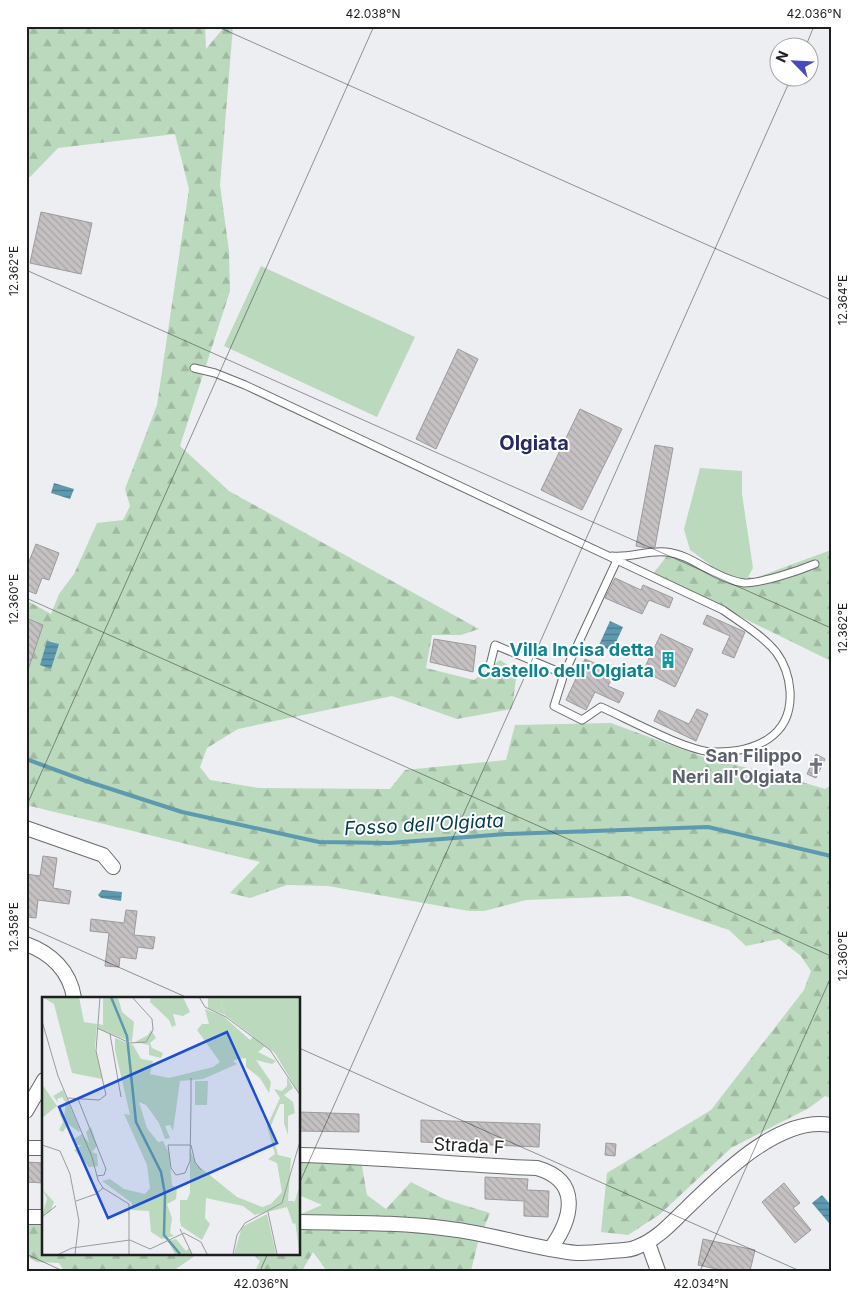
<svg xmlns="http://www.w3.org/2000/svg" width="857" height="1297" font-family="Inter,sans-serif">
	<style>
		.forest { fill: url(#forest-firs) }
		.garden { fill: #bbd9bd }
		.water { fill: url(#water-rules) }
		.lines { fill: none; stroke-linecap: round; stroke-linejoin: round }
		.stream { stroke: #5d99af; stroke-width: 4 }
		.building { fill: url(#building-back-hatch); stroke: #9e9a9c }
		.lane-casing { stroke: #696b6d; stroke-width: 9 }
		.street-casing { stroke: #696b6d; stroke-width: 16 }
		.lane { stroke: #fff; stroke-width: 7 }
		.street { stroke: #fff; stroke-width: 14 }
		.ticks { fill: none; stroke: #1d1e1f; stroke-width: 1; stroke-opacity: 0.45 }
		.labels { text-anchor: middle; stroke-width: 4; stroke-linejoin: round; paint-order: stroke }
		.culture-label { font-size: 18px; font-weight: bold; fill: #0d838f; stroke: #fff; text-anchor: end }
		.worship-label { font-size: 18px; font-weight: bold; fill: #5b616d; stroke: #fff; text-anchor: end }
		.street-label { font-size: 18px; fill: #1d1e1f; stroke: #fff }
		.water-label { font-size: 19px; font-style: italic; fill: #013a4b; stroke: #fff }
		.quarter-label { font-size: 20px; font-weight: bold; fill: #272b65; stroke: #fff }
		.inset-river { fill: none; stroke: #5d99af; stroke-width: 2.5 }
		.inset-road { fill: none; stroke: #999b9d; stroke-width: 1 }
		.view { fill: #1d4ed8; fill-opacity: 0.15; stroke: #1d4ed8; stroke-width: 2.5 }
		.inset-edge { fill: none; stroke: #1d1e1f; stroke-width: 2.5 }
		.neatline { fill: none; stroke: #1d1e1f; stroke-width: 2 }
		.ticks-label { font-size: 12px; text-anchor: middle; fill: #1d1e1f }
	</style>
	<defs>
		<pattern id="forest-firs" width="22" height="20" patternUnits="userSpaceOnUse" patternTransform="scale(1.25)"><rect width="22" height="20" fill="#bbd9bd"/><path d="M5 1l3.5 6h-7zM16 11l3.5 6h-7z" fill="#a0baa2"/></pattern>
		<pattern id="water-rules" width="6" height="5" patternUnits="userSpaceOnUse" patternTransform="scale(1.25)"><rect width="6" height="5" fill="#5d99af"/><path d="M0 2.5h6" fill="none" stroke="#4c7c8e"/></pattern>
		<pattern id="building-back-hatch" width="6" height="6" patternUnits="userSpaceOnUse" patternTransform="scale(1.25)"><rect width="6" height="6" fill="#c5c1c2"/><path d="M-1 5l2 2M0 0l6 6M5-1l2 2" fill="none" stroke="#a9a5a6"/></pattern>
	</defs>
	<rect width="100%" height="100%" fill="#eceef1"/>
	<path class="forest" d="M26,26H205L206,49L225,26H233L220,185L229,251L230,291L180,446L229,491L479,629L461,635H432L426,668L474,680L500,660L517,671L512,709L457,719L392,696L238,729L207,748L200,767L210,780L259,788L390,789L405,770L506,760L515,725L611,723L706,758L789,778L825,789L831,785V1098L825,1096L809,1108L731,1148L659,1215L628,1235L601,1232L607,1173L711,1110L804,990L811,971L801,956L779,939L746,946L729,930L629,896L526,900L484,911H469L328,886L287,885L250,898L230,893L260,862L26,805V600L51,614L59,594L74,574L97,523L123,520L130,506L125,489L157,405L189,189L175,134L58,148L30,177H26Z
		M831,550V661L653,574L666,557L694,563L747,582L748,577L755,578Z
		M299,1155L361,1161L367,1195L386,1209L411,1182L444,1199L490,1213L478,1242L471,1271H327L313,1252L302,1271H255L260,1261L252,1253H299V1215L322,1205L299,1195Z
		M26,1216L44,1217V1253H199L173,1271H64L59,1263L36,1262L26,1255Z"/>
	<path class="garden" d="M261,266L415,337L377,417L224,346Z
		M700,468L742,471V494L753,568L748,577L743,580L719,571L690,550L684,529Z"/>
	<path class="water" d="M54,483L74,489L70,499L51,493Z
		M610,621L623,627L612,651L599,645Z
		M47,641L59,644L51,669L40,665Z
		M102,890L122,892L121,901L101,898L98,895Z
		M822,1195L831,1205V1222L829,1223L812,1203Z"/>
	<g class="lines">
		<path class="stream" d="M26,759L83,780L182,812L319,842L390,843L506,834L708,827L831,856"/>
	</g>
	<path class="building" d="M41,212L92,223L81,274L30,263Z
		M458,349L478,359L436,449L416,439Z
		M580,409L622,429L582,510L541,490Z
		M655,445L673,448L655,547L646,548L636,546Z
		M36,544L59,553L49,580L42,578L36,594L26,590V569Z
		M615,578L641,590L643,585L673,598L669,608L649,600L642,614L605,598Z
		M707,615L745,632L734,658L722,653L730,636L703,624Z
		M26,618L43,625L28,670L26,669Z
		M661,634L693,649L675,687L643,671Z
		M434,639L476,646L473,672L430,662Z
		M585,659L615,672L608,686L624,693L619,703L595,692L586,710L566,700Z
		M697,709L708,714L696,741L654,721L659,710L689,724Z
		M816,754L825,759L816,778L807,774Z
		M43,856L57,858L53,888L71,891L69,904L38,900L36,918L26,917L28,883H26V874L40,876Z
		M126,910L137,911L134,935L155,937L153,949L138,947L136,959L120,957L119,967L105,966L109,933L90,931L91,919L124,923Z
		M299,1112L359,1114V1132L299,1131Z
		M421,1120L540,1124L539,1147L421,1142Z
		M606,1143L616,1144L615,1156L605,1155Z
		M26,1162L44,1163V1183L26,1182Z
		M485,1177L528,1179L527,1190L549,1191L548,1217L524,1216V1201L485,1199Z
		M784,1183L800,1203L793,1208L811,1230L795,1243L762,1202Z
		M703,1239L755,1250L750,1271H726L698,1265Z"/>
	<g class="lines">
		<g class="lane-casing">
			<path id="lane" d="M194,368L215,373L245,385L723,610C741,623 762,635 776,652C785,664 789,676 790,691C793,737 754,753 713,752C686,751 628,719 601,707L582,720L554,706L564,674L617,560
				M612,556C630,558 648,550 666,552C685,554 699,565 715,573C723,577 735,582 744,583C762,583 798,571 815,564
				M490,665L495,645L564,674"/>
		</g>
		<g class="street-casing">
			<path id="street" d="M26,828L103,855L113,867
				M26,944C51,953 70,971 74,998
				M26,1111L44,1080
				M26,1148H44
				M299,1155C378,1157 458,1165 537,1168C582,1181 572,1219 551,1248
				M26,1217H44
				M299,1222C349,1223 400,1222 450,1229C493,1234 535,1249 577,1253C588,1253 600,1252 611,1251C620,1250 629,1251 637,1247C658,1239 672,1222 687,1208C721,1175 780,1115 831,1125
				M648,1243L658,1271"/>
		</g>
		<use href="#lane" class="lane"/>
		<use href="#street" class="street"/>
	</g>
	<path class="ticks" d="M216,26L831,300M805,48L814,26M26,270L831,628M26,598L831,956M26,807L374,26M26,926L188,998M299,1048L800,1271M299,1184L791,78M26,1254L63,1271M260,1271L268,1253M700,1271L831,977"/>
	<defs>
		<g id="building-bare" transform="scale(1.35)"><path d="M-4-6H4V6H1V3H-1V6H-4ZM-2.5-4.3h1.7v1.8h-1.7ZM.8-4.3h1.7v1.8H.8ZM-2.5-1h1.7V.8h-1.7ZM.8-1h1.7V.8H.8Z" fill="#0f9aa8" stroke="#fff" stroke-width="2.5" paint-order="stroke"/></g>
		<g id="church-bare" transform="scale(1.35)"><path d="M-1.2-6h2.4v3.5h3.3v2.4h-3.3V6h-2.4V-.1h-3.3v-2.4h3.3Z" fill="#6b7280" stroke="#fff" stroke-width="2.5" paint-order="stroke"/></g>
	</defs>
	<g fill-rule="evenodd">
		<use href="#building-bare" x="668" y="660"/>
		<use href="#church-bare" x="816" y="766"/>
	</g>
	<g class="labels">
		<g class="culture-label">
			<text x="654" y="656">Villa Incisa detta<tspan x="654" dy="21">Castello dell'Olgiata</tspan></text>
		</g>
		<g class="worship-label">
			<text x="802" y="762">San Filippo<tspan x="802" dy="21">Neri all'Olgiata</tspan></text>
		</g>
		<g class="street-label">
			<text transform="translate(469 1146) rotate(3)" y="6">Strada F</text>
		</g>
		<g class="water-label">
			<text transform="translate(424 824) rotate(-3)" y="7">Fosso dell’Olgiata</text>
		</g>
		<g class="quarter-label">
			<text x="534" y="450">Olgiata</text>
		</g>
	</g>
	<g transform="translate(42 997)">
		<rect width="258" height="258" fill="#eceef1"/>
		<path d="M178,0H257V96L233,56L183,18ZM0,87L15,109L0,121ZM257,191V252L251,210ZM225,217L234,257H192L200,230Z" fill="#bbd9bd"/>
		<path d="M0,0H37L42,25L55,27L53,51L60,82L30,76L12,7ZM61,0H76L80,15L92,25L90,45L57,32L56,27L61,28ZM109,0H141L148,15L141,19L131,17L134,28L130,30L127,23L108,5ZM166,0H178L183,18L166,11ZM201,0H213L216,8L226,13L231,12L244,22L256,23L257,33L244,26L229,24L226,20L234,23V18L222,19L205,10ZM227,0H257V14L236,11L223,3ZM163,12L181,19L208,43L212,39L225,40L229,47L231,44L238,47L243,55L238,44L240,41L236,43L227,34L229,31L243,34L253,51L247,55L252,57L257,68V96L233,56L223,49L216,55L234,64L230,67L214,63L229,85L227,96L218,81L204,70V61L196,62L191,64L195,67L161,82L138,84L131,134L128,128L123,129L128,141L123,142L117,126L104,108L97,105L105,131L116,145L121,144L127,156L130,188L135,191L134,202L125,207L130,221L128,236L132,239L120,242L109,235L107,214L90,213V206L60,184L68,182L82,192L103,197L108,191L105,168L83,119L82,117L88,118L73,53V41L91,48L99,62L111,64L108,77L127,81L171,70L178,65L155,33L160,27H167ZM198,22H208L211,29L219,28L220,32L213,35L201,31ZM109,33L114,41L108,46L110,51L121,56L119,61L107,58V48L93,45L106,38ZM245,80L251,91L242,98L251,105L253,116L246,119V138L242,126V107H238L228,131L236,158L249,161L246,204H252L257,225L251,227L245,210L213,218L201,209L164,201L163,221L168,227L160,243L139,229L138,223V203H145L148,196V153L154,167L195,200L220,210L229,207L240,195L235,166L226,162L233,157L225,129L238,101L232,92L240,94L245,89ZM21,93L38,133L37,135L26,127L21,135L17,133L21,125L17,115L22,119L24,106L20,100L15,102L16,106L11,99ZM49,130L55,149L50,155L55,157L56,169L47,170L32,153L40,148H33L30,143L40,137L47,146L44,135ZM1,193L12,205L8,215L0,219L5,202ZM134,242L144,254L147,251L150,257H133L126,244Z" fill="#bbd9bd"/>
		<path d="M153,84H166L165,108H153Z" fill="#bbd9bd"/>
		<path class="inset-river" d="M69,0L85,39L94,125L119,175L123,197L122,238L138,257"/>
		<path class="inset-road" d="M157,0L163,10L184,20L228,53L258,98M0,24L16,79L50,160L56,183L61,191L87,207V257M55,31L88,46L104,45L111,33L110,22L90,0M68,37L79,100M26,101L57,103L64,98L54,54L58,0M36,102L64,172L62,178L55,179M0,148L18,154L28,177L37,224L33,257M148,148H126L129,171L134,178L143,176L148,164L149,106V81M149,148L153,165L159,173M34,204L54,197L61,191M226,215L235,257M0,220L14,209M138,232L150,257M17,257L30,251L88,243L108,252L142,236L159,245L165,257M191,257L195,238L203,226L240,206L258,144"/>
		<path class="view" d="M185,35L235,146L66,221L17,110Z"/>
		<rect width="258" height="258" class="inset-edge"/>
	</g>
	<rect width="857" height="1297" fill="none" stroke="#ffffff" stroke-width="55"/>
	<g transform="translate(794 62) rotate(294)"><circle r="24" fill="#ffffff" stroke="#a5a5a5"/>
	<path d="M0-4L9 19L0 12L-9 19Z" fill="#484bc0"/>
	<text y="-8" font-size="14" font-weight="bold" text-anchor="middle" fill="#1d1e1f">N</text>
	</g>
	<rect x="28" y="28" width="802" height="1242" class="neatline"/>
	<g class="ticks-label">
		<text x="373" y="18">42.038°N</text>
		<text x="814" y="18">42.036°N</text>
		<text transform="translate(14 271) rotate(-90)" y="4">12.362°E</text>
		<text transform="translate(843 300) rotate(-90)" y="4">12.364°E</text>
		<text transform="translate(14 599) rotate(-90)" y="4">12.360°E</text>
		<text transform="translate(843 628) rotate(-90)" y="4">12.362°E</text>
		<text transform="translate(14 927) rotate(-90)" y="4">12.358°E</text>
		<text transform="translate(843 956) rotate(-90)" y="4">12.360°E</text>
		<text x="261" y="1288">42.036°N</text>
		<text x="701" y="1288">42.034°N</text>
	</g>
</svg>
